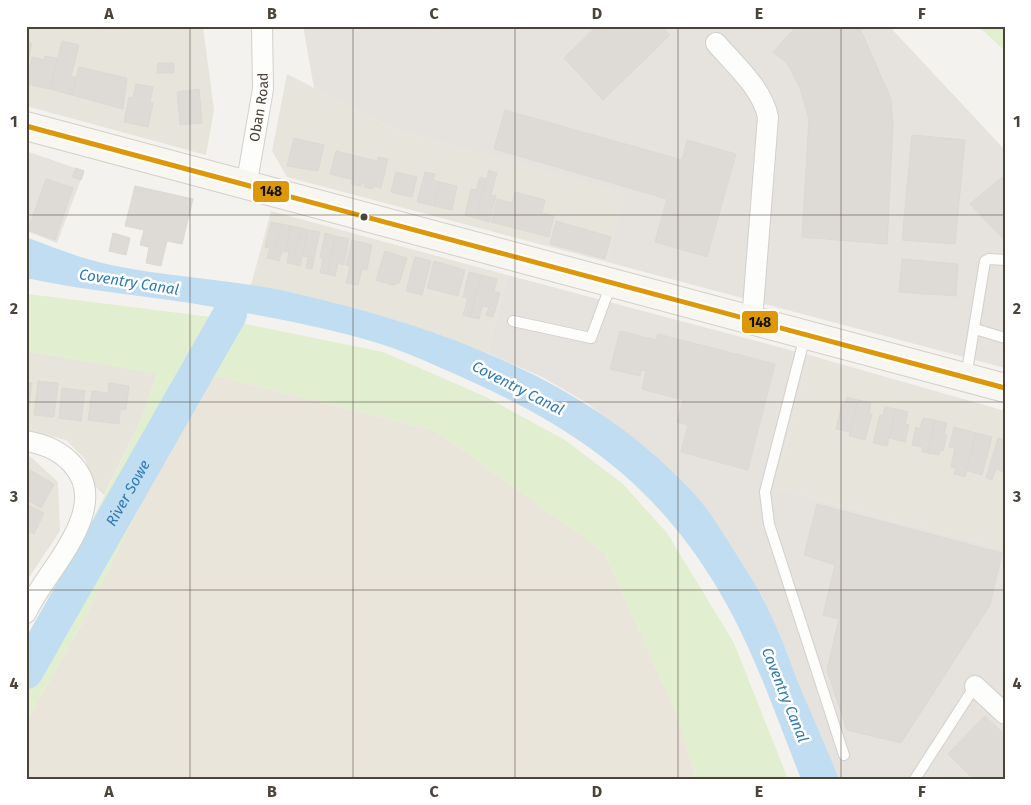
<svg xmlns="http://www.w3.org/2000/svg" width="1031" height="805" font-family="'Fira Sans',sans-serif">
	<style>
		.residential { fill: #e7e4dc }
		.industrial { fill: #e6e2de }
		.education { fill: #eae5da }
		.green { fill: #e1eecf }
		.water { fill: #c0ddf1 }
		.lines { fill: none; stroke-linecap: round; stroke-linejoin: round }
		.river { stroke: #c0ddf1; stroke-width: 34 }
		.building { fill: #dedbd6; stroke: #dcd9d4 }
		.lane-casing { stroke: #d2d0cb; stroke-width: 12 }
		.street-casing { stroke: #d2d0cb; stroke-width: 22 }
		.secondary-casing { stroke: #d3cfc5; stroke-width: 30 }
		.lane { stroke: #fdfdfc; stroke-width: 10 }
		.street { stroke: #fdfdfc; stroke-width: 20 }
		.secondary { stroke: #f7f6f1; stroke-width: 28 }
		.bus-1-casing { stroke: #fff; stroke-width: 9 }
		.bus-1 { stroke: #dd9709; stroke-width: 5 }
		.grid { fill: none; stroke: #4b4439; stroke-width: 1; stroke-opacity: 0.55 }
		.bus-dot { fill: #4b4439; stroke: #fff; stroke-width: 2 }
		.labels { text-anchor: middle; stroke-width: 5; stroke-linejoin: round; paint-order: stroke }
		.street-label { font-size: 14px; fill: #4b4439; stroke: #fff }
		.water-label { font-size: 15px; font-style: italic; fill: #2e7ab2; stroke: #fff }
		.line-badge { stroke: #fff; stroke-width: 2 }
		.pale-badge-label { font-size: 14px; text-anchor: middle; font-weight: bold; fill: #111 }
		.neatline { fill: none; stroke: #4b4439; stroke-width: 2 }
		.grid-label { font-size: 16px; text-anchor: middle; font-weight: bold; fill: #4b4439 }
	</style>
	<rect width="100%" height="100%" fill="#f4f2ee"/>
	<path class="residential" d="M26,26H203L214,110L206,155L26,106Z
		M287,74L396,130L627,193L607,262L287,177L272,151Z
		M271,211L507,275L488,353L357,310L294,293L251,285Z
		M26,351L157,373L142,418L104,495L94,485L85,459L66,440L26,430Z
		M809,355L1005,411V550L774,488Z
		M26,455L31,457L58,482L60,531L26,582Z"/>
	<path class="industrial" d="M303,26H889L1005,150V368L607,262L626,193L396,130L314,88Z
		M26,151L84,171L57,243L26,231Z
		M507,275L809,355L774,488L1005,550V779H839L762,596L698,498L640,444L587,403L542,377L488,353Z"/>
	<path class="education" d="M218,376L434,430L604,552L677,715L696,779H26V722L82,624L199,384Z"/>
	<path class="green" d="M978,26H1005V51Z
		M28,294L211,317L383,352L486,397L565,440L623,484L667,533L734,643L788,779H696L677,715L604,552L434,430L218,376L199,384L82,624L26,722V658L142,418L157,374L26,351Z"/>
	<path class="water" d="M26,237C55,248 82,259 111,265C172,278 234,279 294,293C443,328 592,380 697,497C711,513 722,532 733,549C743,566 755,582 763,599C776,624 786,650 796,677C810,711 825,744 839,779H801C776,716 754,650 719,591C659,489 583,433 477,384C446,370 416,356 384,345C331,328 274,318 219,308C155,296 90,292 26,278Z"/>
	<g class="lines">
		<path class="river" id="s1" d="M26,672L230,314"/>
	</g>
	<path class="building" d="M597,26H661L670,35L603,100L564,58Z
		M797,26H859L891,99L893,124L887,244L802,237L809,119L800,88L787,63L773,52Z
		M62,41L79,45L71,76L76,78L72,95L50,89Z
		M26,42L32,43L26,73Z
		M45,56L57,58L50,89L26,84L32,57L44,60Z
		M158,63H174V73H157Z
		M79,67L127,78L123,109L72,95Z
		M136,84L153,87L150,102L153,103L148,127L124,122L129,97L133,98Z
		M199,89L202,123L180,125L177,92Z
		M505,110L682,160L687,140L736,154L707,257L655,242L667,199L494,149Z
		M912,135L965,140L955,244L902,240Z
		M294,138L324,145L318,171L287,166Z
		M336,151L377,161L378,157L388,159L381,188L374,186L373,189L364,187L365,184L362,183L361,186L351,184L353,180L330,174Z
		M76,168L84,171L81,180L72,177Z
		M489,170L497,173L491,195L496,196L489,222L476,218Z
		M396,172L417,177L412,197L391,192Z
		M425,172L435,174L433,180L440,182L434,206L417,202Z
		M480,177L486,179L476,218L465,215L471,189L476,190Z
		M1002,177L1005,179V241L970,204Z
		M46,179L73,188L55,240L28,230Z
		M440,182L457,186L452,210L434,206Z
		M135,186L193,199L182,244L167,241L161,266L146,263L149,247L140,245L144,230L125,226Z
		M515,192L545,200L542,213L554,216L549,237L491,222L497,199L512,203Z
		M556,221L611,237L605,259L550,244Z
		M271,222L281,224L273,259L267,258L270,248L265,247Z
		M281,224L291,226L285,252L282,251L279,261L273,259Z
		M291,226L301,228L293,264L287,263L289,252H285Z
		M301,228L308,230L300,266L293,264Z
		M308,230L320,232L312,269L306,268L308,257L302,256Z
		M113,233L130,238L126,255L109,251Z
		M325,233L335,236L327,274L320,273L323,258L320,257Z
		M335,236L349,239L344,265L338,263L335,276L327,274Z
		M352,240L372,245L367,270L362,269L358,285L346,283L350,266L346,265Z
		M385,251L407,258L399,283L392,285L376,280Z
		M415,257L431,261L422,295L406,291Z
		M902,259L958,264L956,296L899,292Z
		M434,261L465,270L458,296L427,288Z
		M469,272L481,275L470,317L463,315L468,298L463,297Z
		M481,275L497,279L494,291L500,293L493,317L486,315L489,307L482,306L479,319L470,317Z
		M620,331L656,340L658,334L775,364L748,470L681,452L688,425L677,422L683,400L642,389L646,371L641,370L640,376L610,369Z
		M38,381L58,383L54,417L34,415Z
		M26,382L32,383L28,413H26Z
		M109,383L129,386L126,410L120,409L119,424L88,420L92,391L108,393Z
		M62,388L85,391L81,421L59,418Z
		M847,397L858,400L850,432L836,429L842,404H845Z
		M858,400L871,403L869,414H872L865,440L849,436Z
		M885,407L896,409L887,446L873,443L880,415L883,416Z
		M896,409L908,412L905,424L909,425L905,442L889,438Z
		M923,418L935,420L928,453L922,452L923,447L912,445L916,427L920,429Z
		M935,420L947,423L944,434L947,435L943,451H940L939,455L928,453Z
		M954,427L976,433L965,477L954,474L956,468L951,467L955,448L949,447Z
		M976,433L992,437L982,475L966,470Z
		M998,438L1005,440V472L996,469L992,480L986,478Z
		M30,470L54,484L41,508L26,499V477Z
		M26,504L44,513L34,534L26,530Z
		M817,504L1002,553L990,605L901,743L847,730L827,670L839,619L823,615L835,565L804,555Z
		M985,716L1005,735V779H973L948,754Z"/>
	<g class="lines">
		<g class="lane-casing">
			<path id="lane" d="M513,321L591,338L611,284
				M975,329L1005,338
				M805,336L765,492L769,524L844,755
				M966,377L985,261L989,259L1005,260
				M915,779L975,686"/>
		</g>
		<g class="street-casing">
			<g id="street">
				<path d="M716,43C734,64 762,88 768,117L752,321"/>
				<path id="s2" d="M246,187L263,89L262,26"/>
				<path d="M26,441C44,444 61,451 73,465C113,510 44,572 26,613"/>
				<path d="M975,686L1005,714"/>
			</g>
		</g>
		<g class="secondary-casing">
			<path id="secondary" d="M26,126L1005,388"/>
		</g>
		<use href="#lane" class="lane"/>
		<use href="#street" class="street"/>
		<use href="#secondary" class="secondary"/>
		<g class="bus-1-casing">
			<path id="bus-1" d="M26,126L1005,388"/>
		</g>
		<use href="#bus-1" class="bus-1"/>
	</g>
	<path class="grid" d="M190,26V779M353,26V779M515,26V779M678,26V779M841,26V779M26,215H1005M26,402H1005M26,590H1005"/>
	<circle class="bus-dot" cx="364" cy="217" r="4.5"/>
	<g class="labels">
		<g class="street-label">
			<text dy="5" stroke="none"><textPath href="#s2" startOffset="81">Oban Road</textPath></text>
		</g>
		<g class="water-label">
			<text transform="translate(129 282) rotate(9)" y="5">Coventry Canal</text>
			<text transform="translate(518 388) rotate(27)" y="5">Coventry Canal</text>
			<text dy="5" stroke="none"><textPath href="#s1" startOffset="206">River Sowe</textPath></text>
			<text transform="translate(785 695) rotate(68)" y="5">Coventry Canal</text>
		</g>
	</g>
	<g class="line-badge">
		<rect x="252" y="180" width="38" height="23" rx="5" fill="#dd9709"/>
		<rect x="741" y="310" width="38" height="24" rx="5" fill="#dd9709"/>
	</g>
	<g class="pale-badge-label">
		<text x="271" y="196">148</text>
		<text x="760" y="327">148</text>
	</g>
	<rect width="1031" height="805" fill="none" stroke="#ffffff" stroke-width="55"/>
	<rect x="28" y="28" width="976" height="750" class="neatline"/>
	<g class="grid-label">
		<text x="109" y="19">A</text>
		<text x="272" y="19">B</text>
		<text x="434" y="19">C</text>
		<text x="597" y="19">D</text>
		<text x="759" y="19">E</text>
		<text x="922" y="19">F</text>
		<text x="14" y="127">1</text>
		<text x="1017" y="127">1</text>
		<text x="14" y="314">2</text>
		<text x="1017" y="314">2</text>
		<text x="14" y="502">3</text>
		<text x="1017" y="502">3</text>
		<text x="14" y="689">4</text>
		<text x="1017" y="689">4</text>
		<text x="109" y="797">A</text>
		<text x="272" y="797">B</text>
		<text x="434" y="797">C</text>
		<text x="597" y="797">D</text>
		<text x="759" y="797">E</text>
		<text x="922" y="797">F</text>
	</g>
</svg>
